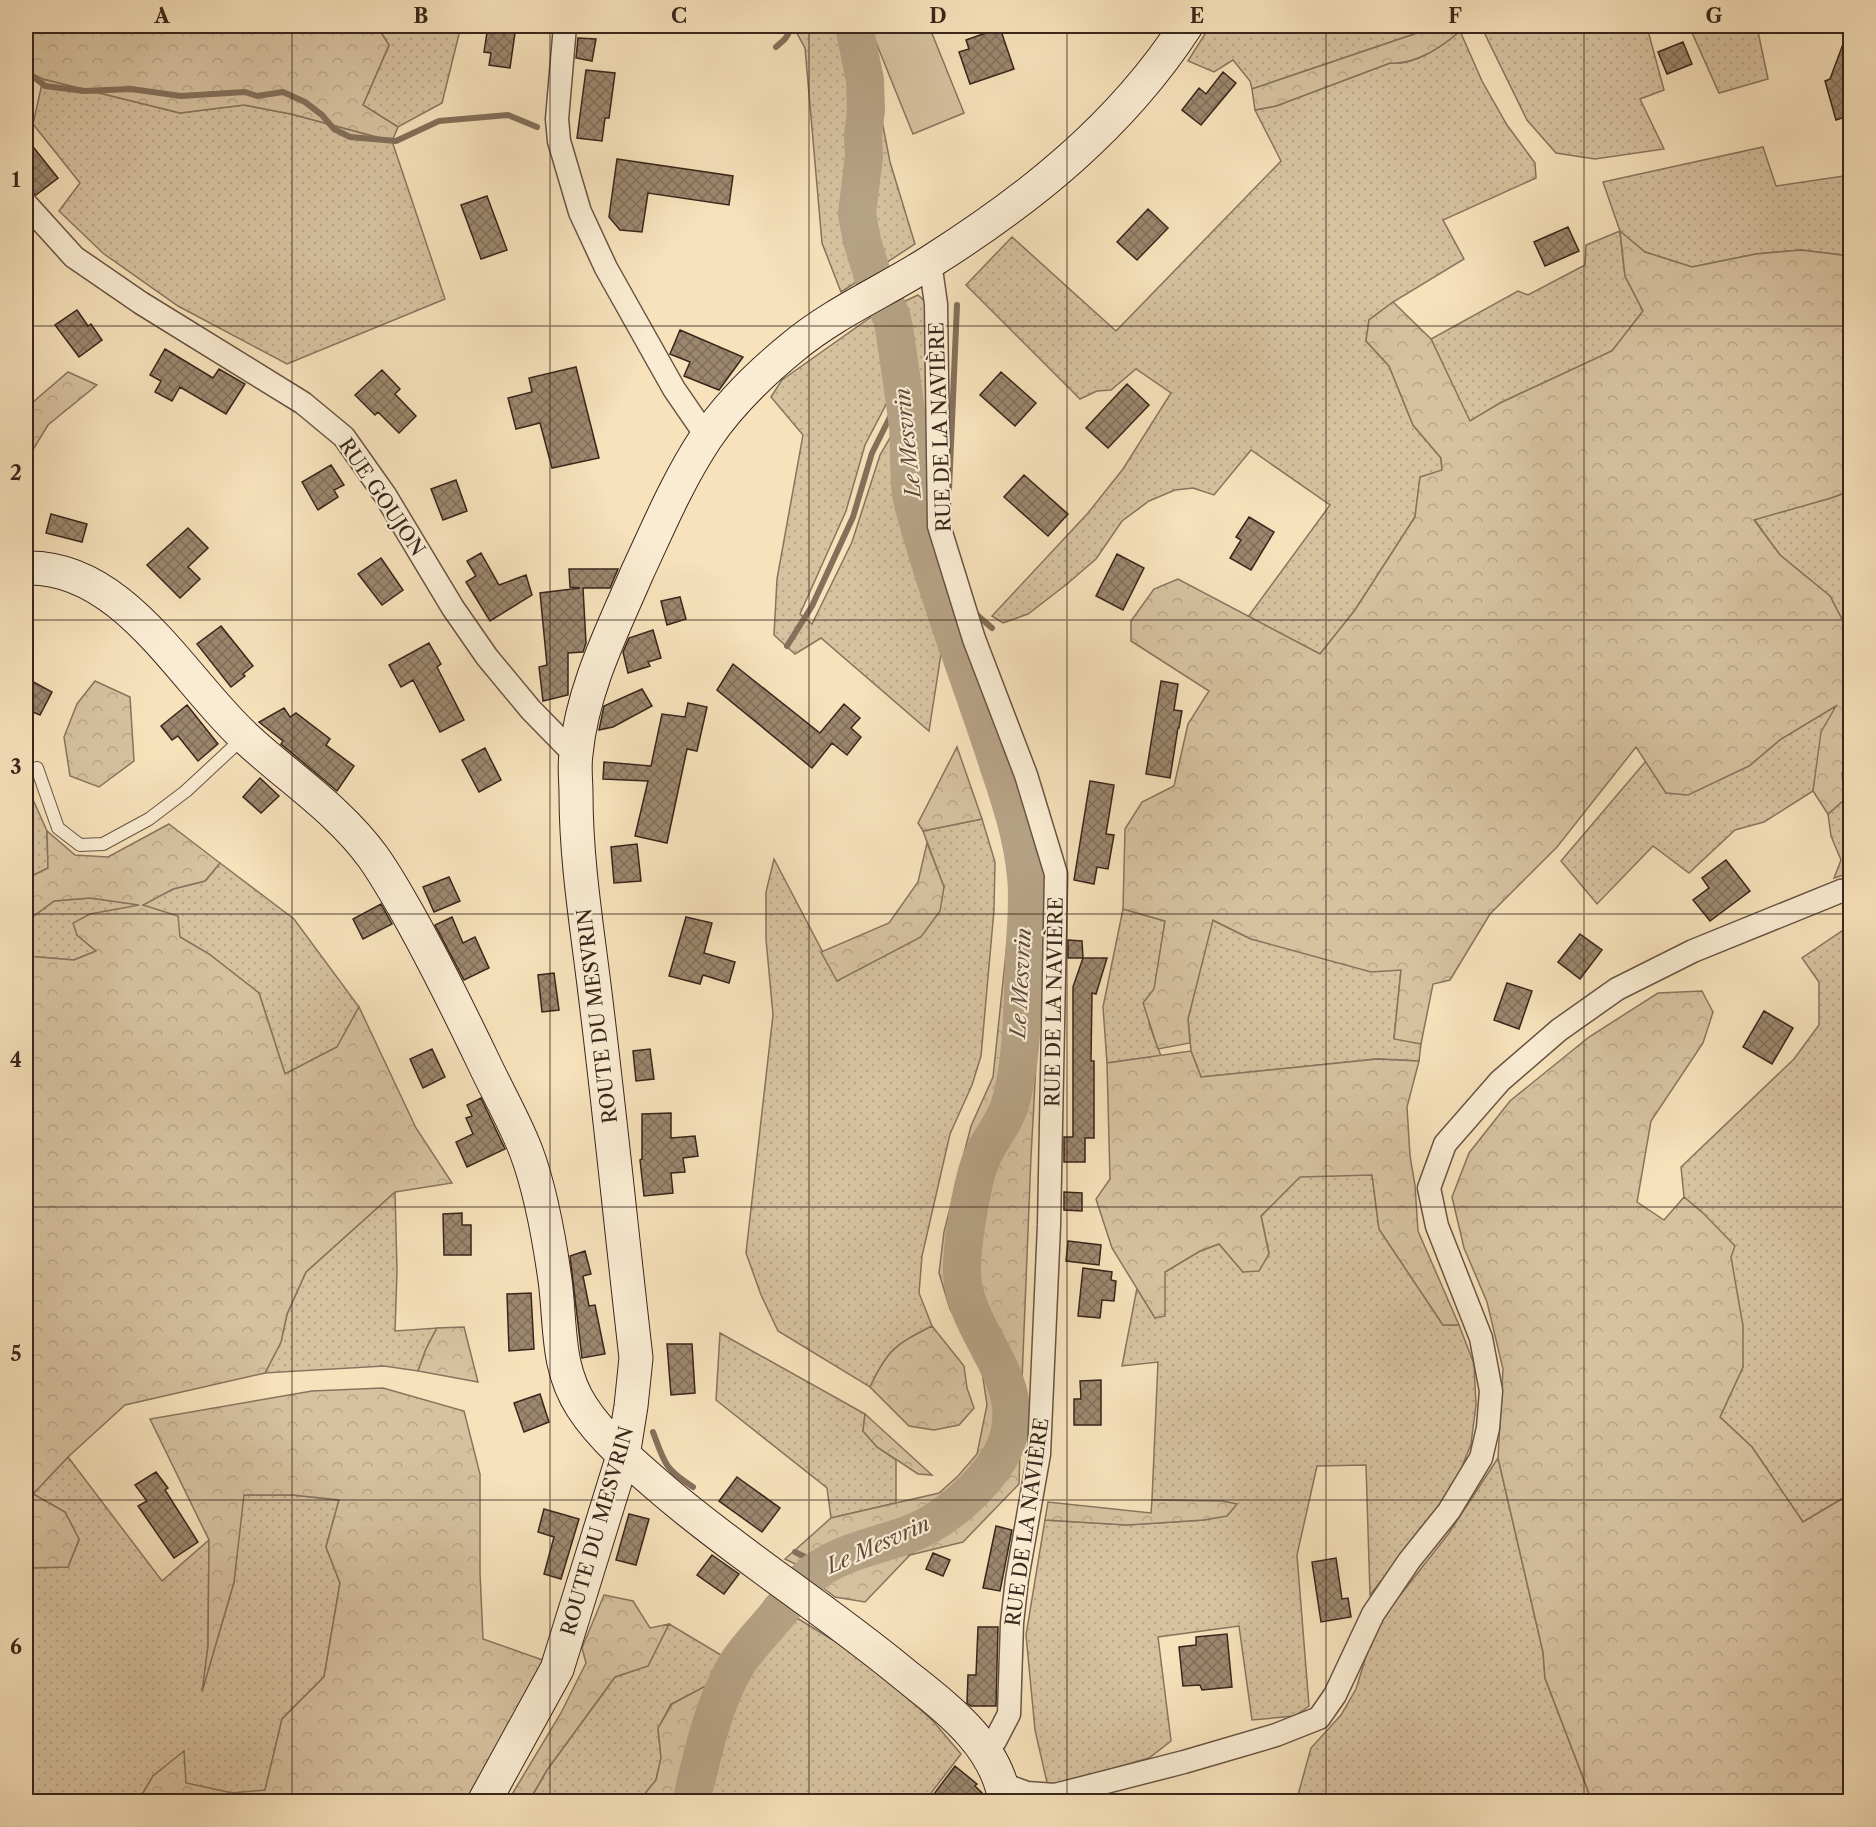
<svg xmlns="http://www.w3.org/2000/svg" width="1876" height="1827" font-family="'Libre Caslon Text',serif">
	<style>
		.grass { fill: url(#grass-dots); stroke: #88745e; stroke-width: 1.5 }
		.forest { fill: url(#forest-crowns); stroke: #88745e; stroke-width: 1.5 }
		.garden { fill: #d7c2a0; stroke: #88745e; stroke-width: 1.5 }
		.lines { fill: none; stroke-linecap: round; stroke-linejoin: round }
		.stream { stroke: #84705b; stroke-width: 6 }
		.river { stroke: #b6a285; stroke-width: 38 }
		.building { fill: url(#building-cross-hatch); stroke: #39251b; stroke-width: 1.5 }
		.lane-casing { stroke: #685443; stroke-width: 14 }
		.street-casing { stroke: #685443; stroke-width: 25 }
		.secondary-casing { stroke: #39251b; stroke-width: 35 }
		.lane { stroke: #faecd3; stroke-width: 12 }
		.street { stroke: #faecd3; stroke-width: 22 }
		.secondary { stroke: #faecd3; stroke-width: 33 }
		.grid { fill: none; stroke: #39251b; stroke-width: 1.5; stroke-opacity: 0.55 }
		.labels { text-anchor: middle; stroke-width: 4.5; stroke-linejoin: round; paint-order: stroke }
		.street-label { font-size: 20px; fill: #39251b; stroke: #faecd3 }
		.water-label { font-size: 21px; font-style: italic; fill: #5e4a3b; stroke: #faecd3 }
		.neatline { fill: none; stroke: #39251b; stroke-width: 2 }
		.grid-label { font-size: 20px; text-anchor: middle; font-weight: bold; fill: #39251b }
	</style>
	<defs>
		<pattern id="grass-dots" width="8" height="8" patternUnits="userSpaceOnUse" patternTransform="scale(1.5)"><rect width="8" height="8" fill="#d7c2a0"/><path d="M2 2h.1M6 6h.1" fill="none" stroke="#b9a789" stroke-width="1.8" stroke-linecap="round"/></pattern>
		<pattern id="forest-crowns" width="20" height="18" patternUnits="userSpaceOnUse" patternTransform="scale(1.5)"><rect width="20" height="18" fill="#d7c2a0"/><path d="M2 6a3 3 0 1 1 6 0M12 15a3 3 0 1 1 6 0" fill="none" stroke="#b9a789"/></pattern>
		<pattern id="building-cross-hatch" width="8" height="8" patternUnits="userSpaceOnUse" patternTransform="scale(1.5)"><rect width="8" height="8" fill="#9c876e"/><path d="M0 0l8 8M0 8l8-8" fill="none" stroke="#806e5a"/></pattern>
	</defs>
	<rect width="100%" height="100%" fill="#f7e2bb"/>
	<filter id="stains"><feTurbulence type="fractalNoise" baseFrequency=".00333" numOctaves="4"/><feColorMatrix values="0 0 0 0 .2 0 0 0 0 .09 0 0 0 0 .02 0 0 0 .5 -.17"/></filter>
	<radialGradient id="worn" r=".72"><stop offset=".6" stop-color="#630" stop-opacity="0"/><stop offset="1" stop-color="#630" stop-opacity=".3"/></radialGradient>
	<path class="grass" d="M377,26H461L442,103L398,127L363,105L389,45Z
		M793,26H871L876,90L890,162L915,244L841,292L822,243L805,48Z
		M1210,26H1438L1252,89L1250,81L1233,60L1214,72L1188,61Z
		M1481,26H1650L1647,27L1664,90L1640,99L1664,149L1595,159L1556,153L1527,120Z
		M1689,26H1759L1757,27L1768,79L1719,93Z
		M1460,31L1482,81L1507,125L1535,163L1536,178L1443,220L1464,259L1393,302L1369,320L1366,341L1389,366L1413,425L1441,458L1442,471L1420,477L1415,517L1355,610L1320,654L1248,617L1330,505L1251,450L1214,495L1193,488L1175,490L1149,501L1122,521L1096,559L1067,584L1028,614L1003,623L992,616L1088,513L1123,469L1171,393L1136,369L1111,390L1097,391L1080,399L966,285L1012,237L1116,331L1281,161L1255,110L1276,106L1390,63C1415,65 1442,47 1460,31Z
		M43,79L180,113L244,105L291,114L392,141L445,299L287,364L178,306L104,254L59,211L80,183L33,124Z
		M1763,147L1776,186L1850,175V256L1801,250L1756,254L1692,267L1645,252L1620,232L1625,276L1643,311L1612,351L1500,403L1469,422L1431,339L1518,291L1528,295L1585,265L1586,245L1620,231L1603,182Z
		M918,295L928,304L925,507L904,321L899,304Z
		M871,317L886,328L893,391L865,445L846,511L800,614L812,624L852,542L880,455L901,419L893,481L913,558L938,622L941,654L929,731L821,638L795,654L774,635L777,579L803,435L771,397L782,380Z
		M1850,491V635L1830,596L1780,555L1754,519L1831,498Z
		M1837,705L1816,775L1813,791L1764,822L1735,830L1689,873L1653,846L1597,904L1561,861L1646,761L1666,793L1749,766L1781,739Z
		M1850,770V873L1834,878L1841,860L1831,836L1828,814L1844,800L1842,773Z
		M26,784L47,831L48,868L26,879Z
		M982,819L995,862L994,910L981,1056L972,1085L950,1134L922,1256L919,1293L932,1326C895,1345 888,1349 870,1387L778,1331L761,1295L746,1253L773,1015L766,939V892L774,859L838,981L944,887L923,831Z
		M220,863L294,919L359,1007L337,1047L285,1074L259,993L209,954L180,937L77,935L96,951L74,960L26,956V919L27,921L54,901L90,898L142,905L173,889L205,881Z
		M1123,909L1165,921L1149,1024L1161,1056L1107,1063L1103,1007Z
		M1212,920L1251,939L1401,970L1394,1038L1421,1044L1419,1061L1377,1059L1201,1077L1191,1051L1188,1019Z
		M1850,929V1494L1803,1522L1752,1447L1720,1417L1743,1367L1731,1257L1704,1214L1684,1197L1681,1167L1794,1059L1819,1025V982L1802,958L1842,931Z
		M1372,1175L1379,1229L1443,1325H1459L1474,1364L1476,1405L1471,1444L1453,1489L1370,1595L1366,1465L1317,1466L1297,1555L1309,1706L1295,1716L1252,1720L1239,1626L1158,1637L1171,1741L1149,1758L1048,1787L1035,1730L1026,1635L1045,1520L1127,1525L1204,1520L1227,1515L1236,1504L1222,1501L1152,1500L1158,1362L1122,1366L1137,1288L1155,1318L1165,1272L1200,1251L1219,1244L1243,1272L1269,1253L1261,1216L1300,1176Z
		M395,1192L397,1271L395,1331L437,1328L426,1349L418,1371L384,1366L265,1373L281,1342L287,1314L306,1272Z
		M720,1333L865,1414L863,1431L877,1447L896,1460V1503L831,1518L827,1488L716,1400Z
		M68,1457L162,1581L209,1540L208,1646L203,1687L234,1582L243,1495H293L339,1500L326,1547L340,1583L324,1677L282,1719L265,1791L232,1793L185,1783L184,1752L153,1776L138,1801H26V1568L68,1567L79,1540L65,1512L33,1494Z
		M1498,1458L1543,1652L1545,1678L1592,1801L1296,1802L1311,1748L1341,1715L1356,1689L1375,1627L1449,1533Z
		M797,1618L867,1661L933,1721L961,1754L925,1801L708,1802L713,1757L743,1679Z
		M669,1624L726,1658L706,1686L671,1704L658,1729L661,1758L656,1780L639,1801L529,1802L547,1770L615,1677L648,1666Z"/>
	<path class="forest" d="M26,26H377L389,45L363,105L398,127L392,141L291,114L244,105L180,113L43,79L26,71Z
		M1438,26H1457L1460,31C1442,47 1415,65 1390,63L1276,106L1255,110L1252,89Z
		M1620,231L1645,252L1692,267L1756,254L1801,250L1850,256V491L1831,498L1754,520L1780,555L1830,596L1850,635V770L1842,773L1844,800L1828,814L1813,791L1821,732L1836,706L1781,739L1749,766L1688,795L1666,793L1636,747L1557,847L1490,914L1450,980L1433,984L1421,1044L1394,1039L1401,970L1371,972L1251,939L1213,920L1188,1019L1190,1043L1158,1049L1143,1003L1154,989L1165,921L1123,909L1125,829L1142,802L1174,786L1188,724L1209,691L1131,641V621L1154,589L1178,579L1320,654L1355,610L1415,517L1420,477L1442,470L1441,458L1413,425L1389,366L1366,341L1369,320L1393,302L1431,339L1470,421L1500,403L1612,351L1643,311L1625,276Z
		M68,372L97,385L48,425L26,461V408Z
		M95,681L130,697L134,761L99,787L70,776L64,737L77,704Z
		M957,747L982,819L923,831L918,823Z
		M169,824L220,863L205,881L173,889L143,905L178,916L180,937L209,954L259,993L285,1074L337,1047L359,1007L416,1128L452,1183L395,1192L306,1272L287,1314L281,1342L265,1373L125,1405L68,1457L33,1494L65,1512L79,1539L68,1567L26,1568V956L74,960L96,951L77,935L73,923L90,914L139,905L90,898L54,901L27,921L26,879L48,868L47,831L75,855L108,857Z
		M927,843L944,887L940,911L921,937L837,981L821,952L889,923L918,882Z
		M1013,886L1018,896L1012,1026L999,1112L979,1143L971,1172L958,1254L959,1286L974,1332L996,1374L1000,1437L987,1461L941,1505L906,1524L863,1537L803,1568L785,1559L831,1518L939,1493L958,1476L977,1454L987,1405L981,1365L950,1309L939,1273L944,1232L971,1126L993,1077Z
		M1702,991L1713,1012L1703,1043L1651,1121L1637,1202L1664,1220L1684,1197L1704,1214L1735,1246L1731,1257L1743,1326V1367L1720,1417L1752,1447L1803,1522L1850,1494V1801H1592L1545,1678L1543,1652L1498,1458L1503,1369L1487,1302L1464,1248L1452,1197L1469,1153L1510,1101L1589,1037L1658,993Z
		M1030,1014L1038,1027L1031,1157L1022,1380L1010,1363L983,1310L971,1274L978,1207L986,1167L998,1147L1015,1107Z
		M1191,1051L1201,1077L1377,1059L1419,1061L1407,1107L1410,1156L1415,1185L1418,1231L1459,1325H1443L1379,1229L1372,1175L1300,1177L1261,1216L1269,1254L1259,1271L1243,1272L1219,1244L1200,1251L1165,1272V1316L1155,1318L1112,1248L1096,1199L1110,1179L1107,1063Z
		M932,1326L964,1366L967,1388L974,1408L959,1425L934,1430L909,1426L870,1387C888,1349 895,1345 932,1326Z
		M464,1327L478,1382L418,1371L426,1349L437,1328Z
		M383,1388L464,1411L480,1474V1573L483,1639L551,1663L477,1801L138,1802L153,1776L184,1751L186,1783L232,1793L265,1790L282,1719L324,1677L340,1583L326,1547L339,1500L293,1495H244L234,1582L202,1692L208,1646L209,1540L150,1419L312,1391Z
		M865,1414L932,1475L918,1474L877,1447L863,1431Z
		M1020,1450L1019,1484L963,1542L910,1555L865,1602L835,1597L818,1584L885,1551L910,1555L985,1494Z
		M1152,1500L1222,1501L1237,1504L1227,1516L1204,1520L1127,1525L1045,1520L1048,1502L1151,1513Z
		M604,1595L633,1601L650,1628L669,1624L648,1666L615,1677L547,1770L529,1801H508L561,1713L586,1663L582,1648Z
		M767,1598L797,1618L743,1679L714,1757L708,1801H639L656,1780L661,1758L658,1728L672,1704L706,1686Z"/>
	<path class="garden" d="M882,26H929L964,113L913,134L871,30Z"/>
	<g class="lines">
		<path class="stream" d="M776,47L785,39L793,26
			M26,71L45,86L85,91L131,89L181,96L245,92L257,96L283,92L305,102L322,115L334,129L350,137L396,141L439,121L508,115L537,127
			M949,490L957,305
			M976,614L992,628
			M787,646L812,606L853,517L872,453L903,391
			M653,1432C665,1464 664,1468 693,1487
			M795,1552L823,1566"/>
		<path class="river" d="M691,1802C702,1757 712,1707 735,1667C743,1652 765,1630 777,1615C791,1598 802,1579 822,1567C848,1551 878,1545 907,1535C942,1523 983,1487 1001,1455C1038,1386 966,1339 962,1275C961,1248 972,1176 984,1153C993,1135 1006,1120 1011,1101C1023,1055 1022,1007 1024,960C1025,933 1029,904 1026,877C1023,839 1010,799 998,764C974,689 945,617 924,542C919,526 914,510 911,494C908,472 910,449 908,427C904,394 899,361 894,328L891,315L874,280L862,241L857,214L864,156L863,136L866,110L865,80L854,26"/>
	</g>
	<path class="building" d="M488,26H516L510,68L489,65L491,53L484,52Z
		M1000,28L1014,69L970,84L959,52L969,49L966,40Z
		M1849,28H1851V115L1836,120L1825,81L1830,79Z
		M578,38L596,39L592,61L576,58Z
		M1683,42L1692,64L1667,74L1658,52Z
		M586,70L615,73L609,118H605L602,141L577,138Z
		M1223,72L1236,83L1201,125L1182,110L1199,88L1206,94Z
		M26,138L58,178L36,195L26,191Z
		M617,159L733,176L729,205L648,193L642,232L620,230L609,217Z
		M487,196L507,250L481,259L461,205Z
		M1148,209L1168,228L1137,260L1117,242Z
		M1568,227L1579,251L1545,266L1534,242Z
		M77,310L88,326L91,324L102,340L79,357L55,325Z
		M680,330L743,357L719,390L684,376L690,362L670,354Z
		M165,349L213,378L219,369L245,384L226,414L180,387L172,401L155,392L161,381L150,375Z
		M576,367L599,458L552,468L540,423L516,429L508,398L532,392L529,378Z
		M382,370L400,389L395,394L416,416L399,433L378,412L375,415L355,395Z
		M1001,372L1036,403L1015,426L980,395Z
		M1127,384L1149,405L1108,448L1086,428Z
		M331,465L344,485L334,490L338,497L318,510L302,482Z
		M1024,475L1068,514L1048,536L1004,497Z
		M456,480L467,511L443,520L431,489Z
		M51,514L87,524L82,542L46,533Z
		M1249,517L1274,532L1251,570L1230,558L1241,540L1236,537Z
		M188,528L208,548L188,567L200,579L180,598L147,565Z
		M481,553L499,585L526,575L532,595L490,621L466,582L476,576L467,561Z
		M1117,554L1144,568L1123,610L1096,596Z
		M381,558L403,590L382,605L358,574Z
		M569,569H618L610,588H583L586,643L583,652L568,653V695L543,701L539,667L547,665L540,593L580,588L570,587Z
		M680,597L686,619L667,625L661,601Z
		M221,626L253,666L243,674L245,676L231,687L197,644Z
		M653,630L661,658L648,662L650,666L628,673L623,652L629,638Z
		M429,643L441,664L437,667L464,720L440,732L413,680L401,687L389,665Z
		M733,664L820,733L844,704L860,718L851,728L861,737L847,755L832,743L812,768L717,690Z
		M26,678L52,692L40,715L26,709Z
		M1161,681L1178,684L1174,710L1182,711L1179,728H1178L1170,778L1146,774Z
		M642,689L652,706L613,727L599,730L604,706Z
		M688,703L707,707L697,751L687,749L667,843L635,836L648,781L603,779L604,762L651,766L662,714L685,717Z
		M187,705L218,744L198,761L178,736L172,740L161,726Z
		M284,708L290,717L296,713L330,739L326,745L354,766L337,791L281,744L283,741L259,722Z
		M485,748L501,780L479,792L462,760Z
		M260,778L279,796L261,813L243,797Z
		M1090,781L1114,785L1106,834L1114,835L1108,869L1097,867L1094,884L1074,880Z
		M637,844L641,881L614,883L611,847Z
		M1726,860L1750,891L1710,921L1693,900L1709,888L1702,878Z
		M449,877L460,901L434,912L423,887Z
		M381,904L392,924L363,939L353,919Z
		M452,917L463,943L475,937L489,968L464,980L435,925Z
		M686,917L712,923L704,953L735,962L729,983L703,975L700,984L669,976Z
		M1580,934L1602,950L1580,979L1558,962Z
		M1068,940L1082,941L1083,958H1068Z
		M1083,958H1107L1096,994L1092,993L1091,1061H1094V1138H1085V1162H1064V1137H1073V987Z
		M554,973L559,1010L542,1012L538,975Z
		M1507,983L1532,991L1519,1029L1494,1020Z
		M1764,1011L1793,1028L1772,1064L1743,1047Z
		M432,1049L445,1077L423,1088L410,1059Z
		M650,1049L654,1079L636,1081L633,1051Z
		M481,1098L505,1149L467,1167L456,1142L473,1134L466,1118L472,1116L467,1105Z
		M671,1113V1138L695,1136L698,1156L683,1158L685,1172L671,1173L673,1193L644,1196L640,1160L642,1159V1114Z
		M1064,1192L1082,1193V1211L1064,1210Z
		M462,1213V1225H471V1255H444L443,1214Z
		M1068,1241L1101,1245L1099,1265L1066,1261Z
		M585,1251L591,1274L583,1276L589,1306L595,1305L605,1354L582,1358L570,1256Z
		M1083,1268L1112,1272L1111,1280L1116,1281L1114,1301L1102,1300L1100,1318L1078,1316Z
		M531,1293L534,1349L509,1351L507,1294Z
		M667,1344H692L695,1393L671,1395Z
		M1101,1380V1425H1074V1399H1081L1080,1381Z
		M540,1394L549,1422L524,1432L514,1403Z
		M156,1472L168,1488L165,1490L198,1542L174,1558L138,1506L147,1501L135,1485Z
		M737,1477L780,1508L762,1532L719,1501Z
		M544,1509L579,1519L561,1579L544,1574L554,1537L538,1532Z
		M629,1514L649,1519L636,1565L616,1560Z
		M996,1526L1012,1530L1000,1591L983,1588Z
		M933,1553L950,1560L943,1576L926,1569Z
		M712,1555L739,1574L724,1594L697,1575Z
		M1336,1558L1342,1599L1348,1598L1351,1617L1321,1622L1312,1562Z
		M978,1627H998L996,1706H971L967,1703L968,1675H976Z
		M1227,1634L1232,1687L1202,1690L1200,1685L1183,1686L1179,1647L1196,1645V1637Z
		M955,1766L977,1784L975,1786L984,1795L986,1802H943L934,1794Z"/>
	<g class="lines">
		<g class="lane-casing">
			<path id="lane" d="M37,768L58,828L80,845L103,844L149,819L186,791L243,738"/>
		</g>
		<g class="street-casing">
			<path id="street" d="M565,26L557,119L559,141L580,212L606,268L674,389L707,437
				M26,204L74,257L141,303L303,403L344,437L385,495L453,608L487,657L531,710L576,756
				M930,262L936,304L939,526L974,639L1026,775L1056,874L1049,1225L1039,1454L1017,1579L1012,1623L1009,1714L995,1741L984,1750
				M1002,1784L1027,1793L1055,1795L1184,1762L1276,1735L1319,1718L1335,1695L1373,1614L1409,1561L1449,1511L1481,1458L1488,1428L1491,1391L1481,1338L1437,1226L1429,1188L1445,1144L1500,1081L1559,1030L1617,989L1693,951L1841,891L1850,890"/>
		</g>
		<g class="secondary-casing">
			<path id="secondary" d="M26,568C124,565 183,681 247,739C289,778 339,810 373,857C386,875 397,895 408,914C435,962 459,1011 483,1061C497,1091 514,1120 526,1151C541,1191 549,1237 555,1280C561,1325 556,1367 582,1407C602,1438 635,1466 663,1490C738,1554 822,1607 899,1670C942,1705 997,1742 1005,1802
				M484,1802L557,1669L623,1456L631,1406L636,1358C622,1236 610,1114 595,993C587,927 576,861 576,794C576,781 574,767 576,754C582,690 612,631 637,573C658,528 678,480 706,438C729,404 762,372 794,346C835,312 885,291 930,262C1030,199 1121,126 1186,26"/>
		</g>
		<use href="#lane" class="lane"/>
		<use href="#street" class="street"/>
		<use href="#secondary" class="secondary"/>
	</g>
	<path class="grid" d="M292,26V1802M550,26V1802M809,26V1802M1067,26V1802M1326,26V1802M1584,26V1802M26,326H1850M26,620H1850M26,914H1850M26,1207H1850M26,1500H1850"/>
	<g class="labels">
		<g class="street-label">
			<text transform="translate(940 427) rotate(-92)" y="7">RUE DE LA NAVIÈRE</text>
			<text transform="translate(382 497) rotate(56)" y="7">RUE GOUJON</text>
			<text transform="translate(1054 1002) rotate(-89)" y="7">RUE DE LA NAVIÈRE</text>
			<text transform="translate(597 1016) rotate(-97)" y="7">ROUTE DU MESVRIN</text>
			<text transform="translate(1027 1522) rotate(-82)" y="7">RUE DE LA NAVIÈRE</text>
			<text transform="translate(597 1531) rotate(-74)" y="7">ROUTE DU MESVRIN</text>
		</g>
		<g class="water-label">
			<text transform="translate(908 443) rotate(-96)" y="7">Le Mesvrin</text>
			<text transform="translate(1021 983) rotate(-87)" y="7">Le Mesvrin</text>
			<text transform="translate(878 1545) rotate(-24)" y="7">Le Mesvrin</text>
		</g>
	</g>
	<rect width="1876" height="1827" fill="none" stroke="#f7e2bb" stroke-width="66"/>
	<rect x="33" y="33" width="1810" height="1761" class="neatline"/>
	<g class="grid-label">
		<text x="162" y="23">A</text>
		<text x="421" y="23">B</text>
		<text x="679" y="23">C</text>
		<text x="938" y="23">D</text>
		<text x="1197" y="23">E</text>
		<text x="1455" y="23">F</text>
		<text x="1714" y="23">G</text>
		<text x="16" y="187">1</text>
		<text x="16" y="480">2</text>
		<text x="16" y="774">3</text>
		<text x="16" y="1067">4</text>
		<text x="16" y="1361">5</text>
		<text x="16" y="1654">6</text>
	</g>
	<rect width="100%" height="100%" filter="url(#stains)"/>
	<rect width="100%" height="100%" fill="url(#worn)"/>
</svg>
